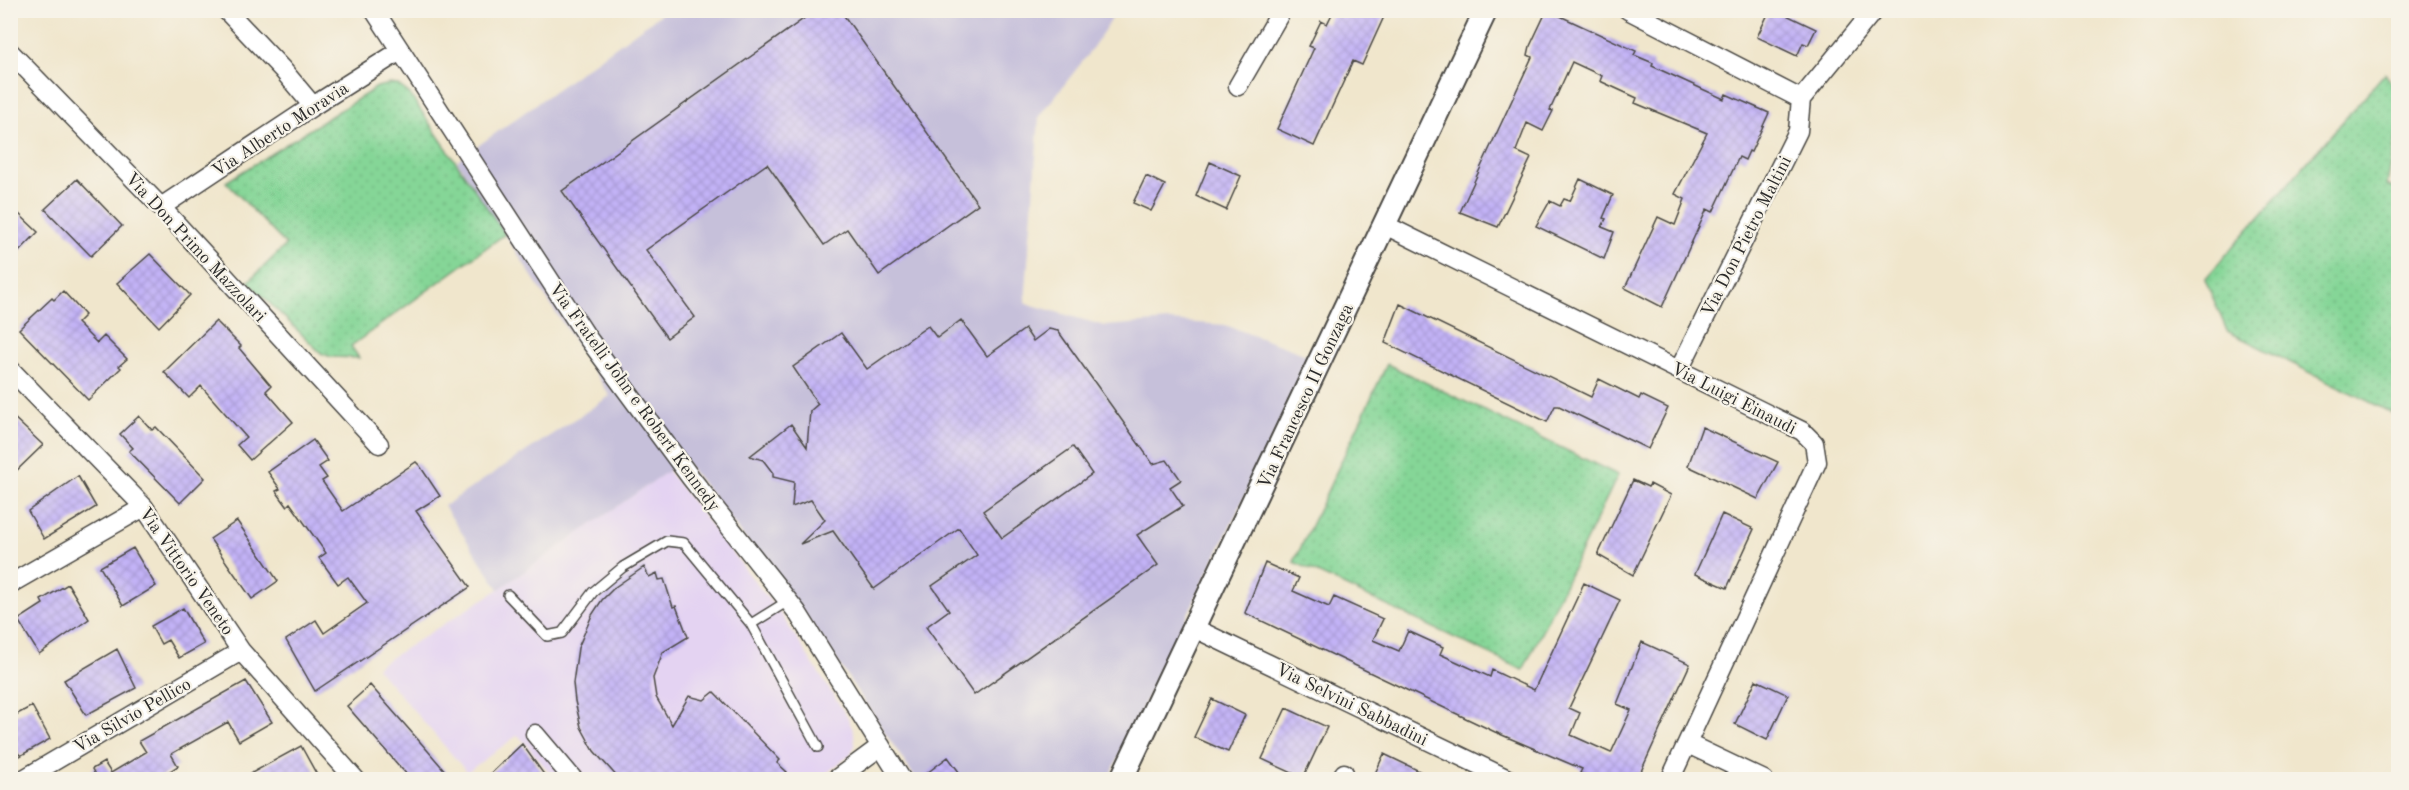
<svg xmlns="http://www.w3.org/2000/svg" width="2409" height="790" font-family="'Old Standard TT',serif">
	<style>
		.built { fill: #e4d3f2 }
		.industrial { fill: #c6c0da }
		.park { fill: url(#park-dots); stroke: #588061; stroke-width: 1.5 }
		.building { fill: url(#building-cross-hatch); fill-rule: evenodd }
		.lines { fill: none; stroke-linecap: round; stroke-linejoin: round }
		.service-casing { stroke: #494743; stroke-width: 12 }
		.minor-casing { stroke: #494743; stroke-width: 21 }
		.tertiary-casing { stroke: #494743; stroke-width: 26 }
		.service { stroke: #fff; stroke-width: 9 }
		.minor { stroke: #fff; stroke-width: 18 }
		.tertiary { stroke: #fff; stroke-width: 22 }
		.labels { text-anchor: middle; stroke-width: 4.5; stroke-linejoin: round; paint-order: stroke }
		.street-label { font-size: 18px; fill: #2b2b2b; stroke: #f7f3e8 }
	</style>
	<defs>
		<pattern id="park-dots" width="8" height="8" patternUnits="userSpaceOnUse" patternTransform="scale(1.5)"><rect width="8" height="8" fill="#85d697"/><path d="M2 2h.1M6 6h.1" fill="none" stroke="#73b882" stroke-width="1.8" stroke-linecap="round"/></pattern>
		<pattern id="building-cross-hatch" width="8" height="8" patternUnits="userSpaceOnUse" patternTransform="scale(1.5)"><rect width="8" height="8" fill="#c2b2f6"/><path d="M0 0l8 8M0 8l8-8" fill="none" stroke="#a799d3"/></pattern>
	</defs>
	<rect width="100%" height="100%" fill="#f7f3e8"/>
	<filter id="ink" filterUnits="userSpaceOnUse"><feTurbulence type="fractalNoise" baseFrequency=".0167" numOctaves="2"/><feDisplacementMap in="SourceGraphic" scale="12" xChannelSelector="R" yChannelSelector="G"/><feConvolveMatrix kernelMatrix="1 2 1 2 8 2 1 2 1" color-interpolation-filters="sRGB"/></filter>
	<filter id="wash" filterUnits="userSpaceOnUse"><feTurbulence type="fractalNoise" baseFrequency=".008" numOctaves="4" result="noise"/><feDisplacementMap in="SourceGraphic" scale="24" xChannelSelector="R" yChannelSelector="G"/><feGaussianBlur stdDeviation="1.35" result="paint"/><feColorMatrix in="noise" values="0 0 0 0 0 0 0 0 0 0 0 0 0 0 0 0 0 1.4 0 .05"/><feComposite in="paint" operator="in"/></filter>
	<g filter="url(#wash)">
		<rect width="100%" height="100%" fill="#f0e6cc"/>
		<path class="built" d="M668,471L782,616L848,718L854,733L855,745L850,755L819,779L556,780L518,735L467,772L376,667L499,589Z"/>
		<path class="industrial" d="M665,11H1117L1089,53L1039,117L1025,303L1105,326L1169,321L1225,325L1312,357L1108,779H916L824,641L682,457L668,471L499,589L444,506L610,396L457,161Z"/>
		<path class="park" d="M2385,73L2398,93V126L2387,185L2398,190V416L2227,331L2205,279Z
			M389,84L398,85L409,93L505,234L351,346L359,358L331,357L321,353L248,282L286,245L226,182L377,87Z
			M1387,364L1618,475L1523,670L1294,562Z"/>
		<g id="blocks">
			<path class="building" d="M816,10H840L978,204L879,275L847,229L824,245L767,164L646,250L695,317L667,338L562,191Z
				M1334,10H1387L1362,65L1353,61L1314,146L1277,129L1314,48L1309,46L1321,21L1327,24Z
				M1547,10L1636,51L1634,55L1653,63L1652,66L1724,99L1726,94L1769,113L1751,152L1749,151L1745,160L1739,157L1713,212L1707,209L1662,307L1625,288L1658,217L1675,225L1685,199L1675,194L1707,133L1635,103L1637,98L1600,81L1602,76L1572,62L1550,110L1553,111L1543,131L1527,123L1516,151L1531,158L1498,227L1460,212L1532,57L1528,55L1530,46Z
				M1770,10H1776L1816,29L1808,45L1803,43L1797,56L1757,37Z
				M1210,162L1241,176L1226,210L1196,196Z
				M1146,176L1165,185L1151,211L1133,203Z
				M77,179L122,226L91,256L45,209Z
				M1580,179L1613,195L1603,218L1606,219L1602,227L1614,232L1604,259L1536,226L1550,201L1560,206L1564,199L1570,201Z
				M19,214L38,232L10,261V222Z
				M150,254L190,295L159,327L117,283Z
				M63,291L85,315L77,323L97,343L104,336L127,359L119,366L121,368L88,400L19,329L52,298L54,300Z
				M1400,304L1591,397L1599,379L1639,399L1641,395L1668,408L1648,449L1559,406H1555L1547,422L1385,343Z
				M961,320L987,356L1025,329L1033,341L1049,329L1058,331L1153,464L1167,460L1181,480L1170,487L1183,506L1137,535L1158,565L974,695L926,627L949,610L932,586L977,555L959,528L874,589L833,531L800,544L825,520L811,500L792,507L794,482L773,477V473L763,460L750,456L791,424L807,447L810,411L818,404L793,367L841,333L867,369L928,326L937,338ZM1073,447L1092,474L1002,538L983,511Z
				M216,321L241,346L239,348L271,386L266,391L293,422L250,460L237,445L246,437L201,386L189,398L164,372Z
				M10,414L43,445L10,477Z
				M139,416L152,430L156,427L205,478L180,503L129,451L133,448L120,434Z
				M1702,427L1778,462L1758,499L1688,466Z
				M313,440L328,461L319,467L327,478L322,481L343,511L416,462L420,466L440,496L416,511L470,587L315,691L286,640L316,620L324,633L367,603L348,577L338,584L319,558L326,553L290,503L287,506L276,491L280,489L268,472Z
				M78,476L96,507L44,539L28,511Z
				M1633,480L1648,487L1650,484L1671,495L1633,575L1598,555Z
				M1722,514L1754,529L1727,588L1695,574Z
				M237,521L278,581L252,599L210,539Z
				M133,548L156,586L123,606L100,567Z
				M1265,563L1299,578L1293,591L1329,607L1334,597L1383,619L1373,640L1399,651L1408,631L1443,647L1440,654L1490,677L1492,670L1534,690L1584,583L1620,600L1569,708L1580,713L1571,735L1611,753L1631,710L1617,704L1642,642L1690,664L1637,780H1594L1580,773L1582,769L1495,732L1245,613Z
				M644,567L649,577L657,573L659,580L664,579L673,607L676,606L688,637L663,652L653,678L656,697L672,725L689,696L704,700L714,692L780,760L777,763L787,772L777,780H620L594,751L581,727L575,701L573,683L578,648L592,615L602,600L615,587Z
				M68,584L89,619L39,654L18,620L43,604L41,600Z
				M183,608L204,644L179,658L168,640L161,644L151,626Z
				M117,649L136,688L86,715L64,680Z
				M1756,680L1788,695L1767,740L1735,724Z
				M246,681L272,722L239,741L228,722L171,754L178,766L156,780H98L92,769L104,762L111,773L146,752L139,741Z
				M370,685L428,751L453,780H412L400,767L347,706Z
				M1212,699L1245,715L1228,752L1194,737Z
				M32,706L50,739L20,756L10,739V718Z
				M1286,708L1327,727L1303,778L1262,759Z
				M522,744L548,780H484Z
				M301,746L317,775L308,780H239Z
				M1384,754L1438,780H1372Z
				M948,757L965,780H918Z"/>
		</g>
	</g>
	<g filter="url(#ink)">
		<use href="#blocks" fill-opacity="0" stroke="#494743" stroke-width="1.5"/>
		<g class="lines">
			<g class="service-casing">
				<path id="service" d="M508,595L547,636L562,633L593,592L623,567L667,541L684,543L751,624L788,601
					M751,624L818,747"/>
			</g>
			<g class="minor-casing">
				<path id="minor" d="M226,10L282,69L313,106
					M374,10L587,337L691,478L797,612L902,780
					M1628,10L1801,99
					M10,52L161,207L379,444
					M1238,86L1282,10
					M1801,99L1874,10
					M161,207L313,106L400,51
					M1385,225L1802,431L1814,443L1817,462L1670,780
					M10,369L144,507L241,651L356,780
					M1679,370L1798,131L1801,99
					M10,584L144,507
					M1194,628L1510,780
					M535,734L574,780
					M1688,744L1764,780
					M22,780L241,651
					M835,780L881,746
					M1341,780L1344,773"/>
			</g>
			<g class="tertiary-casing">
				<path id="tertiary" d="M1121,780L1486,10"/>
			</g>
			<use href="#service" class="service"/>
			<use href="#minor" class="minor"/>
			<use href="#tertiary" class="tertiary"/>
		</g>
	</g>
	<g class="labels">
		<g class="street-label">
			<text transform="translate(280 129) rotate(-33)" y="6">Via Alberto Moravia</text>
			<text transform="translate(1746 236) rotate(-63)" y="6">Via Don Pietro Maltini</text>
			<text transform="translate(196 247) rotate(47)" y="6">Via Don Primo Mazzolari</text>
			<text transform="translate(1305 396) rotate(-65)" y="6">Via Francesco II Gonzaga</text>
			<text transform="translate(635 397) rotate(54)" y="6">Via Fratelli John e Robert Kennedy</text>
			<text transform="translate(1734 398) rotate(27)" y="6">Via Luigi Einaudi</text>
			<text transform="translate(187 571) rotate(55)" y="6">Via Vittorio Veneto</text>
			<text transform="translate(1352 704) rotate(26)" y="6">Via Selvini Sabbadini</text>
			<text transform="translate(132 715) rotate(-30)" y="6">Via Silvio Pellico</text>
		</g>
	</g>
	<rect width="2409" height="790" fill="none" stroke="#f7f3e8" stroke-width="36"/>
</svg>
